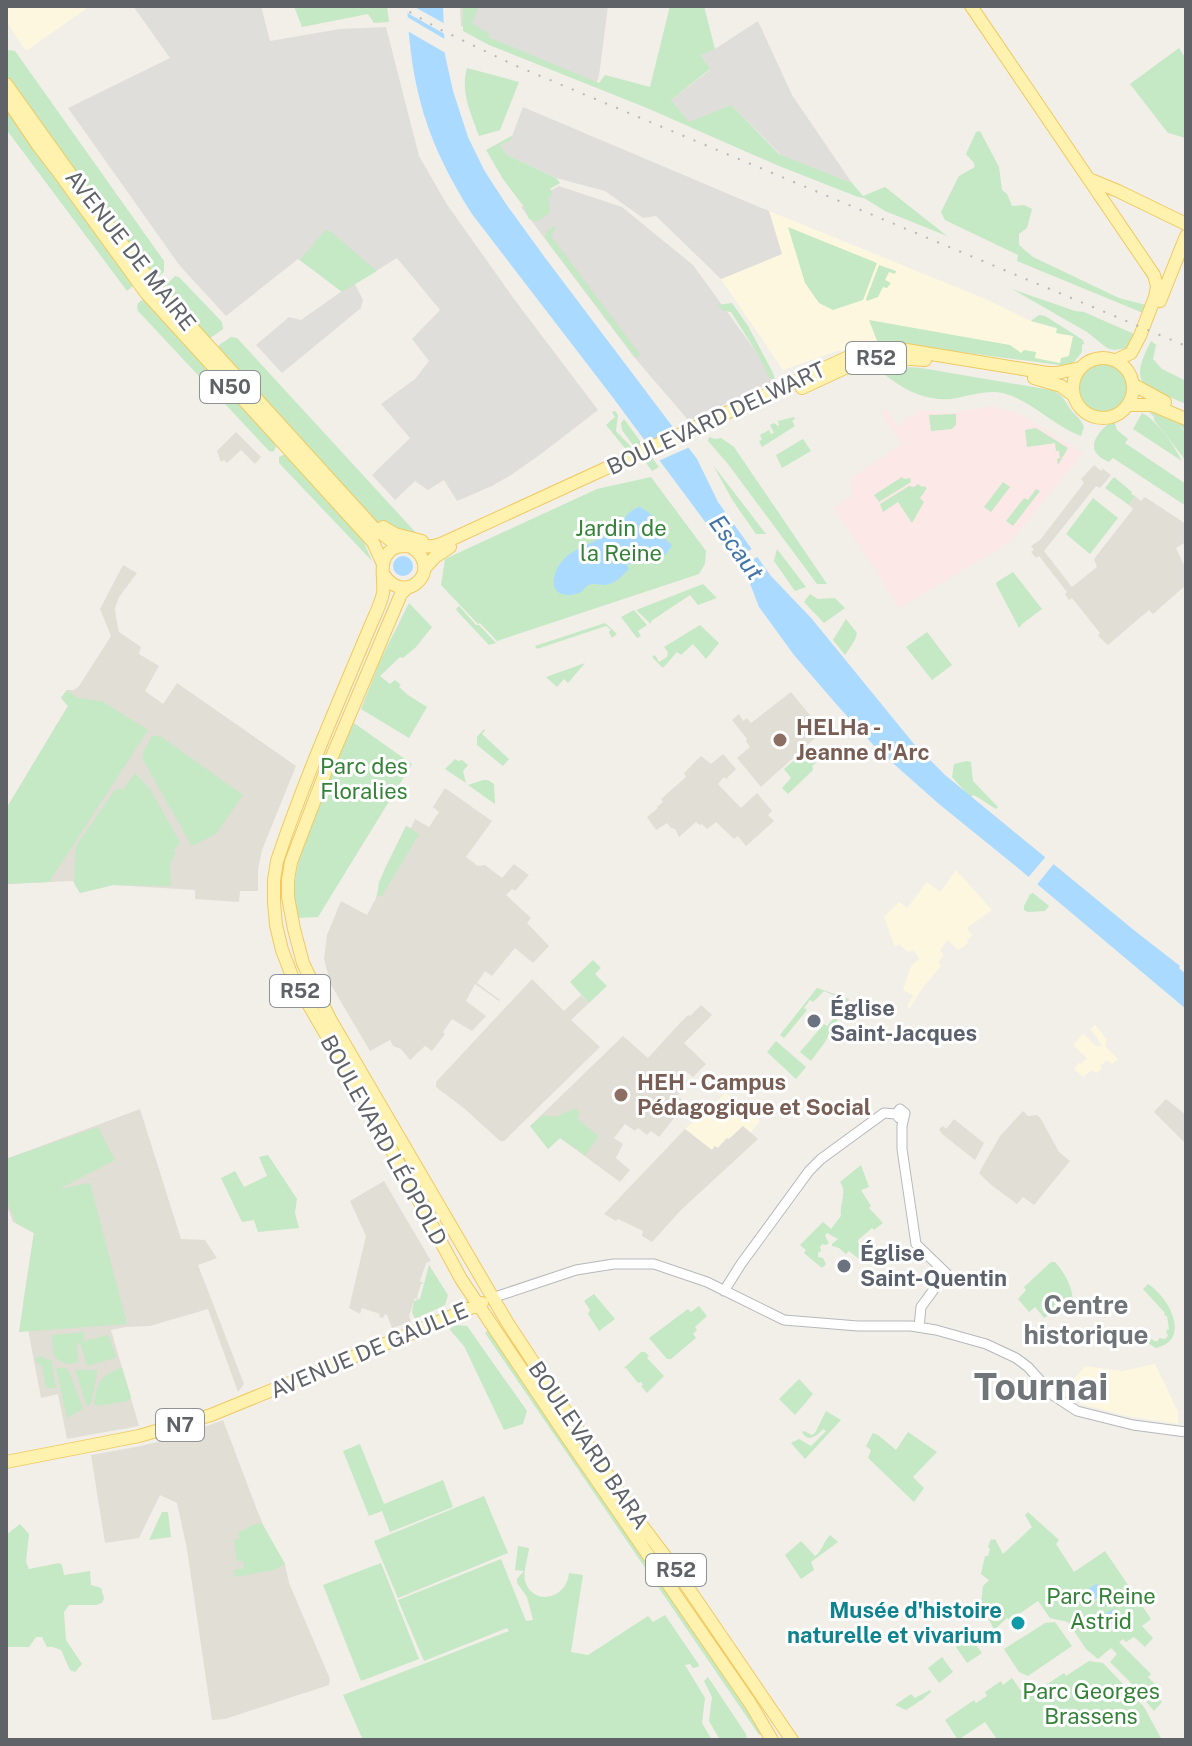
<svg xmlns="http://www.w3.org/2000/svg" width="1192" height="1746" viewBox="0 0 1192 1746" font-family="'Public Sans',sans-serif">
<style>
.commercial{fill:#fef7e0}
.industrial{fill:#e0deda}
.education{fill:#e1ded6}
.medical{fill:#fce8e6}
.green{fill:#c5e8c5}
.water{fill:#aadaff}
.pier{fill:#f1efe8}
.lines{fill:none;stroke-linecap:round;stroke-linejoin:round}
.minor-casing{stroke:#b5b8bc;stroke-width:11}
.major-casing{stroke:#f2c960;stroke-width:14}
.minor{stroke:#fff;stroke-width:9}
.major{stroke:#fff2af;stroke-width:12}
.rail{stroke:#b6b7b8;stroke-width:2;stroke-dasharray:2 10;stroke-linecap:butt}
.education-dot{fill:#8d6e63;stroke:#fff;stroke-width:3}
.worship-dot{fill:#6b7280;stroke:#fff;stroke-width:3}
.culture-dot{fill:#0f9aa8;stroke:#fff;stroke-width:3}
.labels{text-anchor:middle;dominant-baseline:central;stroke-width:6;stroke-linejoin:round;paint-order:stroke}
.shield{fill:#fff;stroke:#8f9295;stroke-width:2}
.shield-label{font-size:20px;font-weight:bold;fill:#5f6368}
.street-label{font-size:22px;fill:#5f6368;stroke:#fff}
.park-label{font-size:22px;fill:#348238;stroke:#fff}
.education-label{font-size:22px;font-weight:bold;fill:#785e54;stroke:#fff;text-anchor:start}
.worship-label{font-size:22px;font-weight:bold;fill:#5b616d;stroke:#fff;text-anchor:start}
.culture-label{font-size:22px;font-weight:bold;fill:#0d838f;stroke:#fff;text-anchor:end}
.water-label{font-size:24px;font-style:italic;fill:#4174aa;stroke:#fff}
.quarter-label{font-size:26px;font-weight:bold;fill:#70757a;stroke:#fff}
.town-label{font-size:38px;font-weight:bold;fill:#70757a;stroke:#fff}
</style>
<rect width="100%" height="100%" fill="#f1efe8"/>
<!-- commercial -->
<path class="commercial" d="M6,6H90L26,51L6,21Z
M769,211L983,298L1031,321L1057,329V333L1073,336L1066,366L900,344L837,351L783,370L721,279L782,254Z
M956,870L992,910L967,928L972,936L967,940L968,943L958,950L948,940L940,950L944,955L938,962L941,966L923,987L910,1008L907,1007L913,995L903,990L911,966L919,959L914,950L908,952L899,944L895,947L884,917L899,902L907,908L927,882L940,892Z
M1095,1025L1107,1040L1105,1046L1118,1059L1112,1064L1107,1060L1100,1066L1102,1068L1097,1073L1092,1070L1083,1077L1074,1069L1079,1063L1081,1064L1087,1058L1073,1045L1083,1034L1096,1046L1102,1047L1097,1037L1090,1029Z
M726,1093L760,1121L750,1133L742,1126L729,1139L727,1138L717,1148L714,1146L712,1150L685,1129Z
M1155,1364L1178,1412V1424L1127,1416L1081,1404L1068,1389L1067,1387L1085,1366L1122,1371Z"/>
<!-- industrial -->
<path class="industrial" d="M133,6H261L270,41L340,29L386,27L419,156L446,203L514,299L598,410L541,454L511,475L492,486L457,501L444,480L428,490L415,481L395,500L372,475L410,438L381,404L415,379L429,361L412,339L440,310L397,258L355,284L363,300L361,308L282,373L256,345L289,317L301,320L342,291L298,259L226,316L180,266L68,108L170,58Z
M460,6H608L599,76L596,84L461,26Z
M758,21L792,95L852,183L781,155L731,105L689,123L671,100L710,70L701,54L715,49Z
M523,107L769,211L782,254L721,279L656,216L643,218L605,191L556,178L507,155L500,145L511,139Z
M559,186L622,207L693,265L757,353L774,381L689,421L634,357L521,207Z"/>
<!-- education -->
<path class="education" d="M236,432L261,457L255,464L241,450L227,463L224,460L221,462L217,451Z
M1094,465L1101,471L1103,469L1111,475L1100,488L1096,486L1044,551L1072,587L1097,567L1094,559L1133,509L1129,505L1135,496L1141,501L1145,497L1186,524V542L1176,548L1186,569V585L1153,614L1149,610L1108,645L1098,636L1100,633L1072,598L1069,600L1065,594L1067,592L1039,556L1036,558L1031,552L1034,550L1031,546L1040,540L1084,483L1081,479Z
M123,565L137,573L119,597L115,608L116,618L119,632L141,647L139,654L159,666L145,691L163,704L177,683L296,766L262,850L258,869V891H240L239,902L195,899V890L113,885L80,893L73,881L6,884V809L68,706L61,698L67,690H74L79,686L111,636L100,609Z
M791,692L823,731L761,787L737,758L750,747L746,741L747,739L732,720L739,714L743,721L747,718L751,723Z
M723,754L736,769L726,779L724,777L718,784L741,808L757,793L772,811L768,815L774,821L746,846L738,836L734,839L716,822L707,829L702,824L700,825L696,822L679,837L675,829L671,828L667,823L656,830L647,817L658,808L657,807L663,802L661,799L686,777L684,773L701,756L711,764Z
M445,788L492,821L466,857L478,866L485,865L502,878L514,864L529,875L515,891L512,889L506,895L531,918L527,923L549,946L533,963L515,948L492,976L485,971L477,983L500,1000L499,1001L475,984L466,1001L486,1016L472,1031L452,1019L443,1032L445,1034L432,1051L425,1046L410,1060L401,1049L393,1046L390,1040L370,1051L331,985L324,959L327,935L341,901L367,915L376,898L384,870L406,826L411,828L415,819L429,827L439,812L433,807Z
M532,979L564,1011L581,995L589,1003L571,1020L600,1047L504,1141H500L465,1109L436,1087V1082Z
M701,1005L712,1015L684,1043L706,1064L693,1077L685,1071L682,1076L688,1081L678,1096L682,1100L680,1102L674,1097L669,1104L672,1107L669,1111L675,1117L659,1137L651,1131L647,1135L638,1128L635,1131L625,1124L614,1138L623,1144L616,1158L630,1170L620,1182L560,1138L548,1149L530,1126L623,1036L648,1058L679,1024L688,1015L690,1016Z
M1166,1099L1186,1115V1144L1154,1112Z
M140,1109L181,1239L205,1240L217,1258L198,1265L244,1384L238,1392L208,1309L150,1326L126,1327L111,1330L139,1426L67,1439L58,1394L41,1398L23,1303L34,1233L13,1222L6,1204V1159Z
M1023,1111L1028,1116L1037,1115L1041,1119L1059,1152L1070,1161L1034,1205L1023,1197L1017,1204L990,1184L979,1173L1000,1136Z
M954,1119L984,1143L975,1160L942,1134L939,1129L943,1126L946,1129Z
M743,1126L758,1139L681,1210L652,1242L642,1236L643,1231L618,1219L616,1221L604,1214L685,1129L712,1150L715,1146L718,1148L727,1138L729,1139Z
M384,1181L431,1261L426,1263L420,1281L424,1284H421L417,1297L418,1300L415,1298L409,1316L411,1322L392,1328L387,1315L385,1314L383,1318L379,1317L380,1314L362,1308L360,1314L349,1308L366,1236L350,1201Z
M223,1420L257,1510L266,1532L285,1564L289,1583L330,1679L329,1685L225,1719L212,1720L187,1549L177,1503L160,1495L139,1538L105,1543L91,1455L136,1447L178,1437Z"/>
<!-- medical -->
<path class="medical" d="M993,406L1024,416L1083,453L1010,542L899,608L873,566L834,509L852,495L851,478L902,444L881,413L886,410L898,427L909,416L917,415L918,410L950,413Z"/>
<!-- green -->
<path class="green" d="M294,6H387L389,22L374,23L368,14L302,27Z
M463,6H479L472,23L489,34L488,37L599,83L605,75L650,87L670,6H704L715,49L701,55L710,69L671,100L689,122L731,105L779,154L852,183L863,196L885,187L947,236L885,211L864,198L858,197L779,166L647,108L489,45L463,31Z
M1179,48L1186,59V138L1168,133L1130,84Z
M9,50L15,51L164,261V272L157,278H151L6,74V52Z
M467,68L519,82L500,130L479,136C471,113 460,92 467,68Z
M6,106L134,285L127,291L6,129Z
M980,131L999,167L1002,190L1007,194L1012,206L1024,205L1032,209L1027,228L1019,234V245L1033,257L1119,298L1150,306L1143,313L1017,261L1018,255L945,220L941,212L959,176L975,167L974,163L966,154L976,132Z
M513,135L511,140L500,145L507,155L556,178L560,183L550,189L553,193L548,198L550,208L549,213L537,222L529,219L524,207L503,179L486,150Z
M554,226L556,227L551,236L641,356L635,357L547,241L545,237L546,232Z
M788,227L877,263L863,300L833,310L819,303L805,283Z
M326,229L331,232L377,271L342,292L300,260Z
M879,265L896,271L895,274L889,272L885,280L891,283L887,288L883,287L878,297L867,301L866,299Z
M175,276L179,277L222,322L223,329L209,339L163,291L164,287Z
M1012,289L1075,311L1084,312L1134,334L1127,348L1114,350L1107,348L1087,332Z
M142,300L147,301L274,439L276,447L273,452L269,451L138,311L137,307L138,303Z
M732,303L748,326L773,373L775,380L769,377L757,353L731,312L724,311L717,305Z
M1039,315L1045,316L1083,340L1084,344L1082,345V352L1073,363L1066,366L900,344L879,346L869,320L1010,345L1021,353L1024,350L1036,352L1035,358L1060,363L1061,358L1069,356L1073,336L1056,333L1057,328L1031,321Z
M231,337L237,338L418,535L392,529L370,518L218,351L219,345Z
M1151,341L1156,345L1153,359L1162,369L1186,381V404C1146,386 1126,389 1151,341Z
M1078 387a25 25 0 1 1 50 0a25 25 0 1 1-50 0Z
M874,365L921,368L1051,390C1063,394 1064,400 1071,410C1076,416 1081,419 1084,427L1081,436C1054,426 1033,402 1006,394C990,389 973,395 957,398C925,404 896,386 874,365Z
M615,411L618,415L616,431L634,450L628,452L606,425L615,417L612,412Z
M1148,411L1186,426V430L1178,427L1186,431V461L1154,420V417Z
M1142,413C1156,419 1175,447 1182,461L1133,429Z
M956,414V425L952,429L931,431L929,415Z
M794,417L795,419L792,421L795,426L762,447L759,441L762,440L760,435L769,430L771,434L774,433L770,425L774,423L778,426L779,425L778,421Z
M624,419L659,467L652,471L622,430L621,423Z
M1114,421L1117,430L1128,439L1125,443L1186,484V506L1113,458L1109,462C1105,460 1100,458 1097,454C1087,443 1104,425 1114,421Z
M1036,428L1068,448L1058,465L1057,459L1060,458L1059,451H1056L1055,443L1027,447L1025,430Z
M709,437L715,439L721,438L734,447L827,584H817L728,464L708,441Z
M803,439L811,451L782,468L776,455Z
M285,454L362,538L372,561L279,463V457Z
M713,465L766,534H756L733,501Z
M651,477L706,551L705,564L699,574L497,641L480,623L478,624L441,585L445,559L597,489Z
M902,477L904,479L910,478L911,482L879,502L874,495Z
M1114,477L1132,492L1131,494L1135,496L1129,505L1105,488Z
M1003,482L1010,487L991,512L984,507Z
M918,484L922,487L924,486L927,488L920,498L924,502L912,523L898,502L883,512L880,504L909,486L914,487Z
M1036,489L1040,491L1013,526L1006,521L1024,498L1028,500Z
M1093,498L1118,518L1090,554L1066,534Z
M777,549L806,587L795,591L774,561Z
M1013,572L1042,609L1022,624L1019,628L996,584L997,582Z
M703,584L717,598L698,605L690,595L651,621V624L636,610Z
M810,594L818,599L835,598L845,608L824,623L804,602Z
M409,603L432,627L416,647L403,658L400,657L380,676L390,684L395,680L401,685L399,687L408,695L427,707L409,738L361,709L380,661Z
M459,606L476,625H479L496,643L489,645L458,612L456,609Z
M634,610L647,625L638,631L641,636L637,638L621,617Z
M846,619L857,633L855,640L845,655L833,640Z
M605,623L617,634L612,638L609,632L611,630L606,626L537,649L535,646Z
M700,625L719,643L706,659L693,644L681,655L677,652L663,668L652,657L655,655L659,662L667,657L668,652L664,647Z
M927,632L952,665L932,680L906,647Z
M585,663L568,683L564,679L557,687L546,677Z
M67,690L78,698L102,701L148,730L49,882L6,884V809L68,706L61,698Z
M354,723L412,764L318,917L296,918L294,887L300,853L328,778Z
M484,729L485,730L482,734L509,759L503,766L477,745V737Z
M152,736H160L243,795L216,834L192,846L143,760V752Z
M805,751L816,763L812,766L813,770L788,794L782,788L791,778L784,769Z
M455,759L458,761L462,760L468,765L463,771L466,783L445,769Z
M967,761L971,762L973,781L998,807L996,809L974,795L970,797L952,777L954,764Z
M135,773L150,789L180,842L174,850L175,855L170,863L171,886L113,885L80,893L74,883L76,846L114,791L118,788L123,790Z
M483,780H488L494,784L495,804L468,785Z
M406,826L419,834L382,896H377L379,882Z
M1033,893L1049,906L1045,911L1028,912L1024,910V906L1030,894Z
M593,960L601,968L595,974L607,986L589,1003L570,982Z
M817,988L849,999L825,1042L811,1061L800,1052L824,1024L827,1026L833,1019L831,1016L840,1004L835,1000V996L824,991L813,1002L810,1000L804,1008L807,1010L784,1038L780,1035Z
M776,1041L806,1067L796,1079L767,1052Z
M576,1108L580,1113L577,1118L598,1136L597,1139L585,1155L560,1138L548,1149L530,1126L543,1115L556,1117Z
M98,1127L115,1160L59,1189L90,1183L127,1324L19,1332L34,1233L16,1223L6,1199V1159Z
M268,1155L297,1199L295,1213L299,1228L258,1232L254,1220L242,1222L221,1178L235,1171L244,1187L267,1176L259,1157Z
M861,1165L869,1187L861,1190L871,1206L869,1208L883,1223L874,1230L872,1228L858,1240V1243L866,1254L860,1260L849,1251L846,1254L839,1248L832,1246V1244L838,1239L827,1233L825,1236L829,1243L826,1245L822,1244L820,1247L821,1251L818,1253V1257L823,1258L826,1264L822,1268L804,1253L806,1250L800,1245L823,1222L831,1229L841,1216C839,1204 848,1193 840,1182Z
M1051,1262H1055C1064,1272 1072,1286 1073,1300L1044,1318L1035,1307L1029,1312L1018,1299L1026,1290L1024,1287Z
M429,1265L448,1295L445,1305L415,1319L412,1312L414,1301L420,1299Z
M1148,1284C1169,1297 1192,1340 1156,1348L1143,1340L1152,1339L1154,1341H1158L1159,1338L1165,1339L1168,1336L1166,1331L1169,1329L1167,1316L1164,1315L1165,1313L1143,1289Z
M594,1294L615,1319L599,1331L588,1314L590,1310L584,1301Z
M699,1306L707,1316L695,1327L697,1330L693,1334L696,1338L671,1359H667L649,1338L688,1309L691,1312Z
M452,1325L467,1326L527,1411L523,1424L504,1430L464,1346L450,1330Z
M488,1330L762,1733L759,1735L485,1333Z
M84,1332V1339L77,1345L78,1362C68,1366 62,1363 54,1356L52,1335Z
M108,1335L116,1355L115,1358L87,1366L80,1342Z
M641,1352H645L649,1356L647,1358L664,1376L647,1393L641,1386L643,1385L641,1382L638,1383L626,1368L623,1369Z
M42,1356L44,1359L51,1360L56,1388H46L42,1366L35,1361V1358Z
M56,1368H65L69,1371L83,1409L67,1418Z
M122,1368L131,1397L128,1401L99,1406L94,1404C97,1382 101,1374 122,1368Z
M75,1370H98L91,1402L89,1406L86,1404Z
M799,1379L813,1394L795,1415L779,1399Z
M826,1411L841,1420L805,1459L791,1443L799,1439L811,1446L826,1431L823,1429C817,1436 808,1443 802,1432L804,1431L812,1435L815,1433Z
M908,1432L937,1452L913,1477L924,1488L914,1502L868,1458L871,1450L866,1446L873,1433L878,1435L896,1450Z
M360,1444L384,1504L443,1480L453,1507L390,1532L382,1511L369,1516L343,1451Z
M484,1496L508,1553L398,1598L374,1541Z
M162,1512H168L171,1537L149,1540Z
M1028,1512L1059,1540L1056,1544L1074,1572L1105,1551L1151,1619L1142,1626L1153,1638L1145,1647L1134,1637L1126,1642L1123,1639L1119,1642L1151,1674L1148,1677L1155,1684L1150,1688L1162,1702L1154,1711L1129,1681L1110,1662L1117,1654L1111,1648L1098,1659L1086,1649L1068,1622L1050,1618L1038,1601L1010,1620L1007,1618L994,1630L988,1617L983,1614L985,1612L981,1604L983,1586L989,1580L981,1574L985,1556H988L990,1549L988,1547L991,1539L993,1540L995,1539L1003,1554L1032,1527L1025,1515Z
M262,1523L285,1564L274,1570L235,1577L234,1570L244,1568L243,1561H237L234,1540L240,1539L238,1533L252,1525Z
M20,1524L29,1534L26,1562L29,1569L59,1563L62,1565L64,1575L90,1571L91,1585L101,1588L104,1598L102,1603L96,1605H69L64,1612L66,1640L82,1664L75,1672L70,1670L61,1650L53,1647H47L42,1637H36L29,1647H6V1535Z
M830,1535L838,1542L811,1562L814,1570L801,1579L785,1555L801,1541L815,1556C823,1550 823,1542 830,1535Z
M518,1546L529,1548C528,1558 523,1571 525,1581C533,1607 567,1599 569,1573L583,1575L571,1652L588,1655L648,1616L653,1622L665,1615L699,1665L698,1667L693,1668L690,1664L685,1665L705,1698L702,1723L712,1740H363L343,1695L509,1631L507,1628L424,1661L398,1600L501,1559L526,1621L533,1620L527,1597L517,1583V1579L524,1571L515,1570Z
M381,1563L419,1659L361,1681L323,1585Z
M1055,1622L1072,1646L1028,1676L1019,1672L1004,1649L1045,1623Z
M970,1637L982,1653L967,1663L956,1647Z
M942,1657L953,1672L939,1683L928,1668Z
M1089,1661L1103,1663L1124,1685L1144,1707L1162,1740H994L996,1738L985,1722L958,1740L945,1720L974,1700L976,1703L987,1696L985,1692L1001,1681L1003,1685L1012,1678L1026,1698L1064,1673L1066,1676Z
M708,1677L746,1734L747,1740H720L709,1721L712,1697L704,1681Z
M930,1690L931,1692L923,1699L906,1710L895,1705L911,1694L915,1698Z"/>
<!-- water -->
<path class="water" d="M407,6H443L445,55L453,91L468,137L484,170L506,204L546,259L697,459L718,502L771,576L812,619L914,744L945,775L1135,931L1180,966L1179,968L1186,974V1009L1018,868L939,804L877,749L837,705L794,655L759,607L749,581L611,395L472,214C427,143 411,90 407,6Z
M639,507C651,511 658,521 659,534L672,545C661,563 655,563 637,560L627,565L629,569C622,576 614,585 604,585C599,585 595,583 591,584C584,586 583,593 576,594C548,600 549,575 564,559C577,546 597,542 613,532C625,524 622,514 639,507Z
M393 566a10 10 0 1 1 20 0a10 10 0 1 1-20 0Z
M1096,1584L1099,1585L1103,1590L1102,1594L1087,1604C1083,1603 1080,1599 1081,1594Z
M1113,1609L1119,1615V1618L1104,1629L1101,1628L1097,1619Z"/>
<!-- pier -->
<path class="pier" d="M403,6H413L447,25L448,36L404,11Z
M404,15L448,41L449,55L404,29Z
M679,429L692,446L656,462L644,445Z
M755,547L761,555L735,569L730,562Z
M1048,854L1056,861L1035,887L1026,880Z"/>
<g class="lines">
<!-- minor casing -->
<g class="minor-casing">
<path id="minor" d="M896,1114L900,1109L905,1113L902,1126V1149L916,1244L946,1273L921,1307L919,1327
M724,1291L741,1264L809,1171L821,1159L884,1113L896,1114L899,1118L903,1117
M492,1298L576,1270L614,1264H654L707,1282L784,1320L858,1326H911L936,1330L986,1344L1016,1358L1028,1367L1054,1396L1077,1411L1133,1425L1186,1432"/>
</g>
<!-- major casing -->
<g class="major-casing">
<path id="major" d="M971,6L1154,275L1157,286L1155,297L1140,336L1131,353L1116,360
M6,84L94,207L156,288L373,527L398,546
M6,98L37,144L57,170L146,293L373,542L383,564
M1089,179L1118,191L1186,224
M1160,301L1186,236
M1073 388a30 30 0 1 1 60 0a30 30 0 1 1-60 0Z
M1034,378L1061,386L1073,395
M1134,385L1165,402
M802,388L845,368L879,357L925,360
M1128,405H1152L1186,419
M383,527L395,534L422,541
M425,568L435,557L450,547
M384,575C406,608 445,568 411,547
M407,588L401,594L325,773L291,862L288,880V897L294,929L303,963L330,1019L507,1322L634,1515L680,1576L792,1740
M6,1462L139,1436L211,1415L429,1326L482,1303
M772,1740L750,1703L567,1437L461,1279L372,1114L292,976L282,950L276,925L274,902V880L277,861C304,780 339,701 372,622C376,613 381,603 383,593C385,580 378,563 389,552C400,540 425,551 441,544L855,354L881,348H894L1047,373H1057L1080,368"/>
</g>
<!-- minor -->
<use href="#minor" class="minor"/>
<!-- major -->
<use href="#major" class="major"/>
<!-- rail -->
<path class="rail" d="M399,6L441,30L514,65L1186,346"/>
</g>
<!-- markers -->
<g class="education-dot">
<circle cx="780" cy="740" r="8"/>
<circle cx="621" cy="1095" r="8"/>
</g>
<g class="worship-dot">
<circle cx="814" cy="1021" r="8"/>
<circle cx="844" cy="1266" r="8"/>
</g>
<circle class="culture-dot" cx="1018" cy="1623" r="8"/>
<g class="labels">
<!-- shield labels -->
<g class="shield">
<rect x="846" y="342" width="60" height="32" rx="6"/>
<rect x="200" y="371" width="60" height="32" rx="6"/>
<rect x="270" y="975" width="60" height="32" rx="6"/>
<rect x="156" y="1409" width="48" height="32" rx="6"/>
<rect x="646" y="1554" width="60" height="32" rx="6"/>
</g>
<g class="shield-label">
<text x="876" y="358">R52</text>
<text x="230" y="387">N50</text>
<text x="300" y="991">R52</text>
<text x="180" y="1425">N7</text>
<text x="676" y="1570">R52</text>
</g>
<!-- street labels -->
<g class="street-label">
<text transform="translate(131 250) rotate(52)">AVENUE DE MAIRE</text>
<text transform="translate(716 418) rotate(-25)">BOULEVARD DELWART</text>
<text transform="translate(384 1140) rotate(61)">BOULEVARD LÉOPOLD</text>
<text transform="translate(369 1350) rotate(-23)">AVENUE DE GAULLE</text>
<text transform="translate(589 1445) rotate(56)">BOULEVARD BARA</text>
</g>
<!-- park labels -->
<g class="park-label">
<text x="621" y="528">Jardin de<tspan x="621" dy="25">la Reine</tspan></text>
<text x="364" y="766">Parc des<tspan x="364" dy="25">Floralies</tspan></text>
<text x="1101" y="1596">Parc Reine<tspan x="1101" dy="25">Astrid</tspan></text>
<text x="1091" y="1691">Parc Georges<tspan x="1091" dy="25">Brassens</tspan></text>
</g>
<!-- education labels -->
<g class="education-label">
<text x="796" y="727">HELHa -<tspan x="796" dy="25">Jeanne d'Arc</tspan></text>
<text x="637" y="1082">HEH - Campus<tspan x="637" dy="25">Pédagogique et Social</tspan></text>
</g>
<!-- worship labels -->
<g class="worship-label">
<text x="830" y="1008">Église<tspan x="830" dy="25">Saint-Jacques</tspan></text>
<text x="860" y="1253">Église<tspan x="860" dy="25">Saint-Quentin</tspan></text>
</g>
<!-- culture labels -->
<g class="culture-label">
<text x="1002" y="1610">Musée d'histoire<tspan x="1002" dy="25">naturelle et vivarium</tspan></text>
</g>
<!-- water labels -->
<g class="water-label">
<text transform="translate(737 547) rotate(54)">Escaut</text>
</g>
<!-- quarter labels -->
<g class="quarter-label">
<text x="1086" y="1304">Centre<tspan x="1086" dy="30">historique</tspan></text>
</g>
<!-- town labels -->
<g class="town-label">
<text x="1041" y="1386">Tournai</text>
</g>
</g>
<!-- border -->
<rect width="1192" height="1746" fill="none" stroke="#5f6368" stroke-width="16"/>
</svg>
